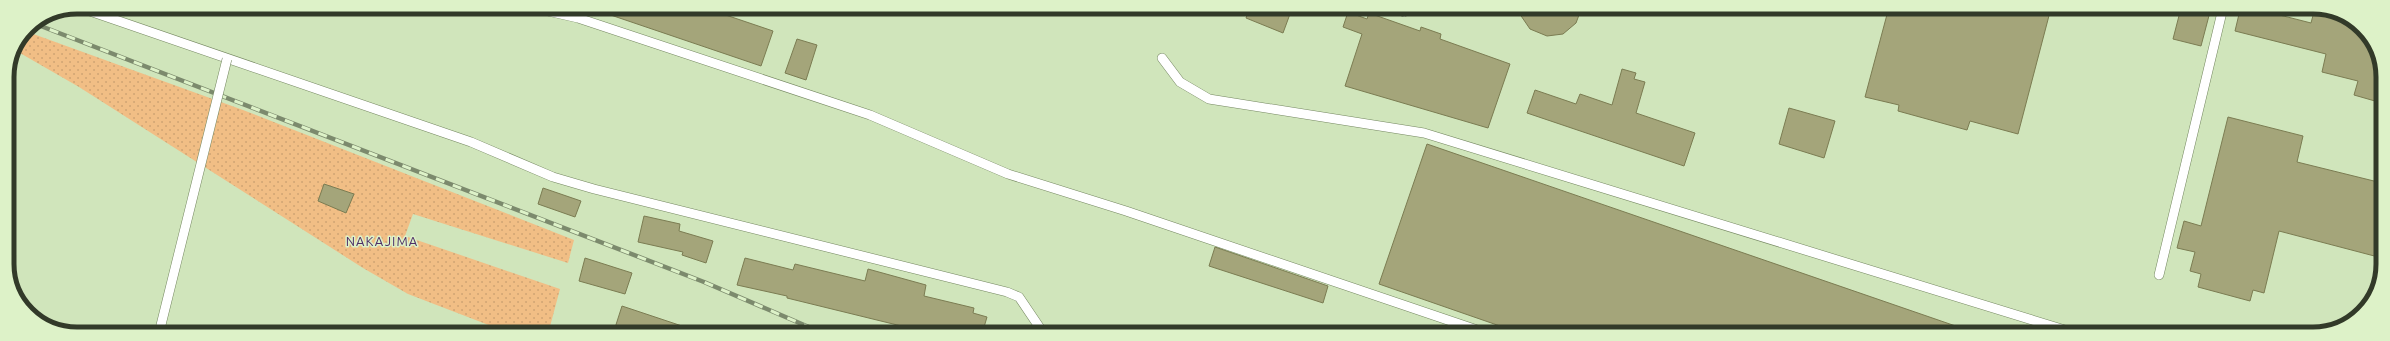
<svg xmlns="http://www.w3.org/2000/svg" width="2390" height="341" viewBox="0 0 2390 341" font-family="Ubuntu,sans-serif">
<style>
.green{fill:url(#green-dots)}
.building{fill:#a4a57a;stroke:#7b7c52}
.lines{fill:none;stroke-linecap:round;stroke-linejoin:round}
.lane-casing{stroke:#748760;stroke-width:10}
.lane{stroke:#fff;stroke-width:9}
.rail-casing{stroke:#7c8a6d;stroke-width:4.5}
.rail{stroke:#ddf2c8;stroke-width:3;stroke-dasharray:9;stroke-linecap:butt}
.lane-bridge-casing{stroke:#748760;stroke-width:10;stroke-linecap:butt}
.lane-bridge{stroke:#fff;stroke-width:9}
.labels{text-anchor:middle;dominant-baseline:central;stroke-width:3;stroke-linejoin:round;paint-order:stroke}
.neighbourhood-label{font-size:13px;letter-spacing:1px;fill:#4f2e67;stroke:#ddf2c8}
.rim{fill:none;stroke:#323a29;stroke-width:5}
</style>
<defs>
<pattern id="green-dots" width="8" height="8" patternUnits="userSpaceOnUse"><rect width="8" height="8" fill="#f1be85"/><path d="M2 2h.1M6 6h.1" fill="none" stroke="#cfa473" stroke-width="1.8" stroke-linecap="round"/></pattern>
</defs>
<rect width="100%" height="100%" fill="#d0e5bb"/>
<!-- green -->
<path class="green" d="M25,31L243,110L574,240L568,263L413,214L405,236L560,289L548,334H512L408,294L363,268L79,87L13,49Z"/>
<!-- building -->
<path class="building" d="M593,7H702L773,31L761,66L593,9Z
M1250,7H1271L1290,14L1283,33L1246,18Z
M1515,7H1582L1576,23L1563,34L1547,36L1530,29Z
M1889,7L2051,8L2018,134L1970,121L1967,130L1898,111L1899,105L1865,97Z
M2181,8H2211L2201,46L2173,39Z
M2315,8H2322L2359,24L2382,63V103L2354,95L2358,81L2322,72L2326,54L2235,31L2240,10L2259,15L2260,10L2311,23Z
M1348,12L1367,19L1369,13L1420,31L1421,27L1441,34L1440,39L1510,64L1488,128L1345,86L1362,34L1343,27Z
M797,39L817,45L806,80L785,73Z
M1622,69L1636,73L1634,79L1645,82L1636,113L1695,133L1684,166L1527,113L1535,90L1576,104L1580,94L1612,105Z
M1789,108L1835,121L1824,158L1779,144Z
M2228,117L2303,136L2297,162L2382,183V258L2279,231L2264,293L2253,290L2250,301L2198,287L2201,274L2190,271L2195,252L2177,248L2184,221L2201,226Z
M1427,144L1973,332V334H1523L1379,284Z
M324,184L354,194L346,213L318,201Z
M543,188L581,201L575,217L538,204Z
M644,216L680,224L679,231L713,241L706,263L682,255L683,252L638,242Z
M1215,247L1328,286L1323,303L1209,266Z
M585,258L632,273L625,294L579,281Z
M745,258L793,270L795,264L865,281L868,269L926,285L924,296L974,308L973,313L987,317L982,334H934L787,298V296L737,285Z
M622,306L697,331L696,334H613Z"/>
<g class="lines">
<!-- lane casing -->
<g class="lane-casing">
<path id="lane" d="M78,7L471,142L553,177L594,189L1007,292L1019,297L1044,334
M530,7L578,18L870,115L1008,174L1126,211L1489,334
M1394,7L1404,12
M1162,58L1180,82L1209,99L1424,133L2078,334
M2159,275L2223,8"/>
</g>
<!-- lane -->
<use href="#lane" class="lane"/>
<!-- rail casing -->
<g class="rail-casing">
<path id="rail" d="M33,23L704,282L825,334"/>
</g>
<!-- rail -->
<use href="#rail" class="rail"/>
<!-- lane-bridge casing -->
<g class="lane-bridge-casing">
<path id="lane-bridge" d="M159,333L227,59"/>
</g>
<!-- lane-bridge -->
<use href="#lane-bridge" class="lane-bridge"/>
</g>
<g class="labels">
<!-- neighbourhood labels -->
<g class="neighbourhood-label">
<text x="382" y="241">NAKAJIMA</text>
</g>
</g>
<!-- crop -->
<path d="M0 0H2390V341H0ZM77 14H2313A63 63 0 0 1 2376 77V264A63 63 0 0 1 2313 327H77A63 63 0 0 1 14 264V77A63 63 0 0 1 77 14Z" fill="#ddf2c8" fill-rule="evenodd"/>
<path class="rim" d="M77 14H2313A63 63 0 0 1 2376 77V264A63 63 0 0 1 2313 327H77A63 63 0 0 1 14 264V77A63 63 0 0 1 77 14Z"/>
</svg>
